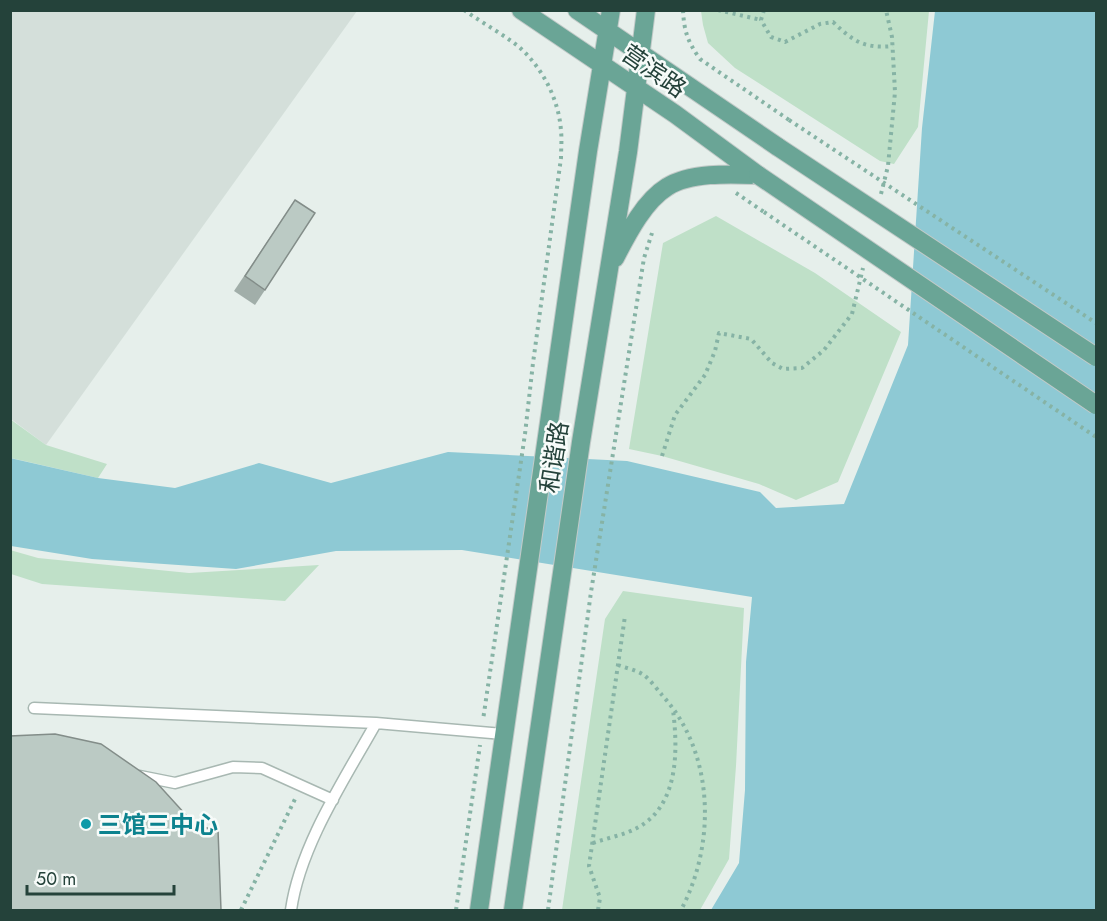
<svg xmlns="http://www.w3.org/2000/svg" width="1107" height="921" viewBox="0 0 1107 921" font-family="Jost,'Noto Sans SC',sans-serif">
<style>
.built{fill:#d4dfda}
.green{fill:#bfe0c8}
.water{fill:#8ec9d4}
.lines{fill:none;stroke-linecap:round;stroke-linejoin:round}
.lane-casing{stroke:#a8b8b2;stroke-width:13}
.primary-casing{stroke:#c2cac8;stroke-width:20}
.path{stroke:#86b3a5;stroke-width:4;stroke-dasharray:3 4.5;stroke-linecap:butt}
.lane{stroke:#fff;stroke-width:10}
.primary{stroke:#6aa596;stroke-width:18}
.primary-bridge-casing{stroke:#c2cac8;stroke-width:20;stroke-linecap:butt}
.path-bridge{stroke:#86b3a5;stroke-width:4;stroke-dasharray:3 4.5;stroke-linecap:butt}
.primary-bridge{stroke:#6aa596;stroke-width:18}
.wall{fill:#a1aea9}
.building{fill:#bbcac4;stroke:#838d89;stroke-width:1.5}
.culture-dot{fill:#0f9aa8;stroke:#f7fbf9;stroke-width:2}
.labels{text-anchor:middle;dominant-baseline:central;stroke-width:5;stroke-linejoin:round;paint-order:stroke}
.street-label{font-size:24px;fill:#24423a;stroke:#f7fbf9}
.culture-label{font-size:24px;font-weight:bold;fill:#0d838f;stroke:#f7fbf9;text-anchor:start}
</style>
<rect width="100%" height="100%" fill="#e6efeb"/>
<!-- built -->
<path class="built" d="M10,11H357L46,445L11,419Z"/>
<!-- green -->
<path class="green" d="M701,11H929L918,127L894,164L880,161L735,68L708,43L703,25Z
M716,216L815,273L901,332L838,482L796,500L759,484L662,456L629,449L663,243Z
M10,419L46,445L107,464L98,478L11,458Z
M10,550L38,558L189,573L319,565L285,601L42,584L11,574Z
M623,591L744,608L736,766L729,859L700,910H562L605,619Z"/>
<!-- water -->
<path class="water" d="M935,11H1096V910H711L739,863L745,790L746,662L752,597L462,550L336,551L236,569L92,559L11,546L10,458L98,478L175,488L259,463L331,483L448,452L627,461L760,492L776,508L844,504L908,345L922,128Z"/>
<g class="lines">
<!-- lane casing -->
<g class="lane-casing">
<path id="lane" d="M34,708L376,723L503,734
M140,776L175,783L233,767L262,768L333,800
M291,910C300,846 344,780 376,723"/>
</g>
<!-- primary casing -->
<g class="primary-casing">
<path id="primary" d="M521,10L675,114L758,175
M577,10L778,147
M615,258C627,235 644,201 667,187C690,172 731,174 758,175
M479,910L588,151L611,10
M513,910L581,442L628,152L646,10"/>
</g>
<!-- path -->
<path class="path" d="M464,10C481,22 501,33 518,46C542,67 559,99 561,131C562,140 561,149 561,158L533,363L525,434L483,720
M683,10C684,32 688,42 700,59L789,120
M718,10L761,20
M764,10L761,20L771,37L785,42L820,24L833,22C853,41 864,49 893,46
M736,193L764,212
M881,194L888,166L895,92L892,37L886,10
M662,456L675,415L705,375L715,351L719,333L751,339L772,363L783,369L802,368L824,350L852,314L863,268
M618,665C626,668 636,670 644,675C650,680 657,689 662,695C715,753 716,844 681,910
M593,843C607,838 624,835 637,828C679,806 678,750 673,710
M241,910L296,797
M456,910L480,745
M548,910L591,592L644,258L652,233
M598,910L600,898L589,866L625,616"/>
<!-- lane -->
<use href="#lane" class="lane"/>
<!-- primary -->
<use href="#primary" class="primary"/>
<!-- primary-bridge casing -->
<g class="primary-bridge-casing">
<path id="primary-bridge" d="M778,147L1096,357
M758,175L1096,405"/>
</g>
<!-- path-bridge -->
<path class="path-bridge" d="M789,120L1096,323
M764,212L1096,437"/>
<!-- primary-bridge -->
<use href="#primary-bridge" class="primary-bridge"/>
</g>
<!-- wall -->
<path class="wall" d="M295,200L265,290L255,305L234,291Z"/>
<!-- building -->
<path class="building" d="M295,200L315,213L265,290L245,276Z
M55,734L101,744L156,782L196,826L218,830L221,910H10V736Z"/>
<!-- markers -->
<circle class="culture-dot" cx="86" cy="824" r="6"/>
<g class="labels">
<!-- street labels -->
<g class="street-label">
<text transform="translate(654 71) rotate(35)">营滨路</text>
<text transform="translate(554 457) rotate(-81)">和谐路</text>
</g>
<!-- culture labels -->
<g class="culture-label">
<text x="98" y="824">三馆三中心</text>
</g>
</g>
<!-- border -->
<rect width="1107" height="921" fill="none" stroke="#24423a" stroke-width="24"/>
<!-- scale -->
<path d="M27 885v9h147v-9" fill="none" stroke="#24423a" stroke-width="3"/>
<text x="36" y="885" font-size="18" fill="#24423a" stroke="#f7fbf9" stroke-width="4.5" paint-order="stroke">50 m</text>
</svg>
